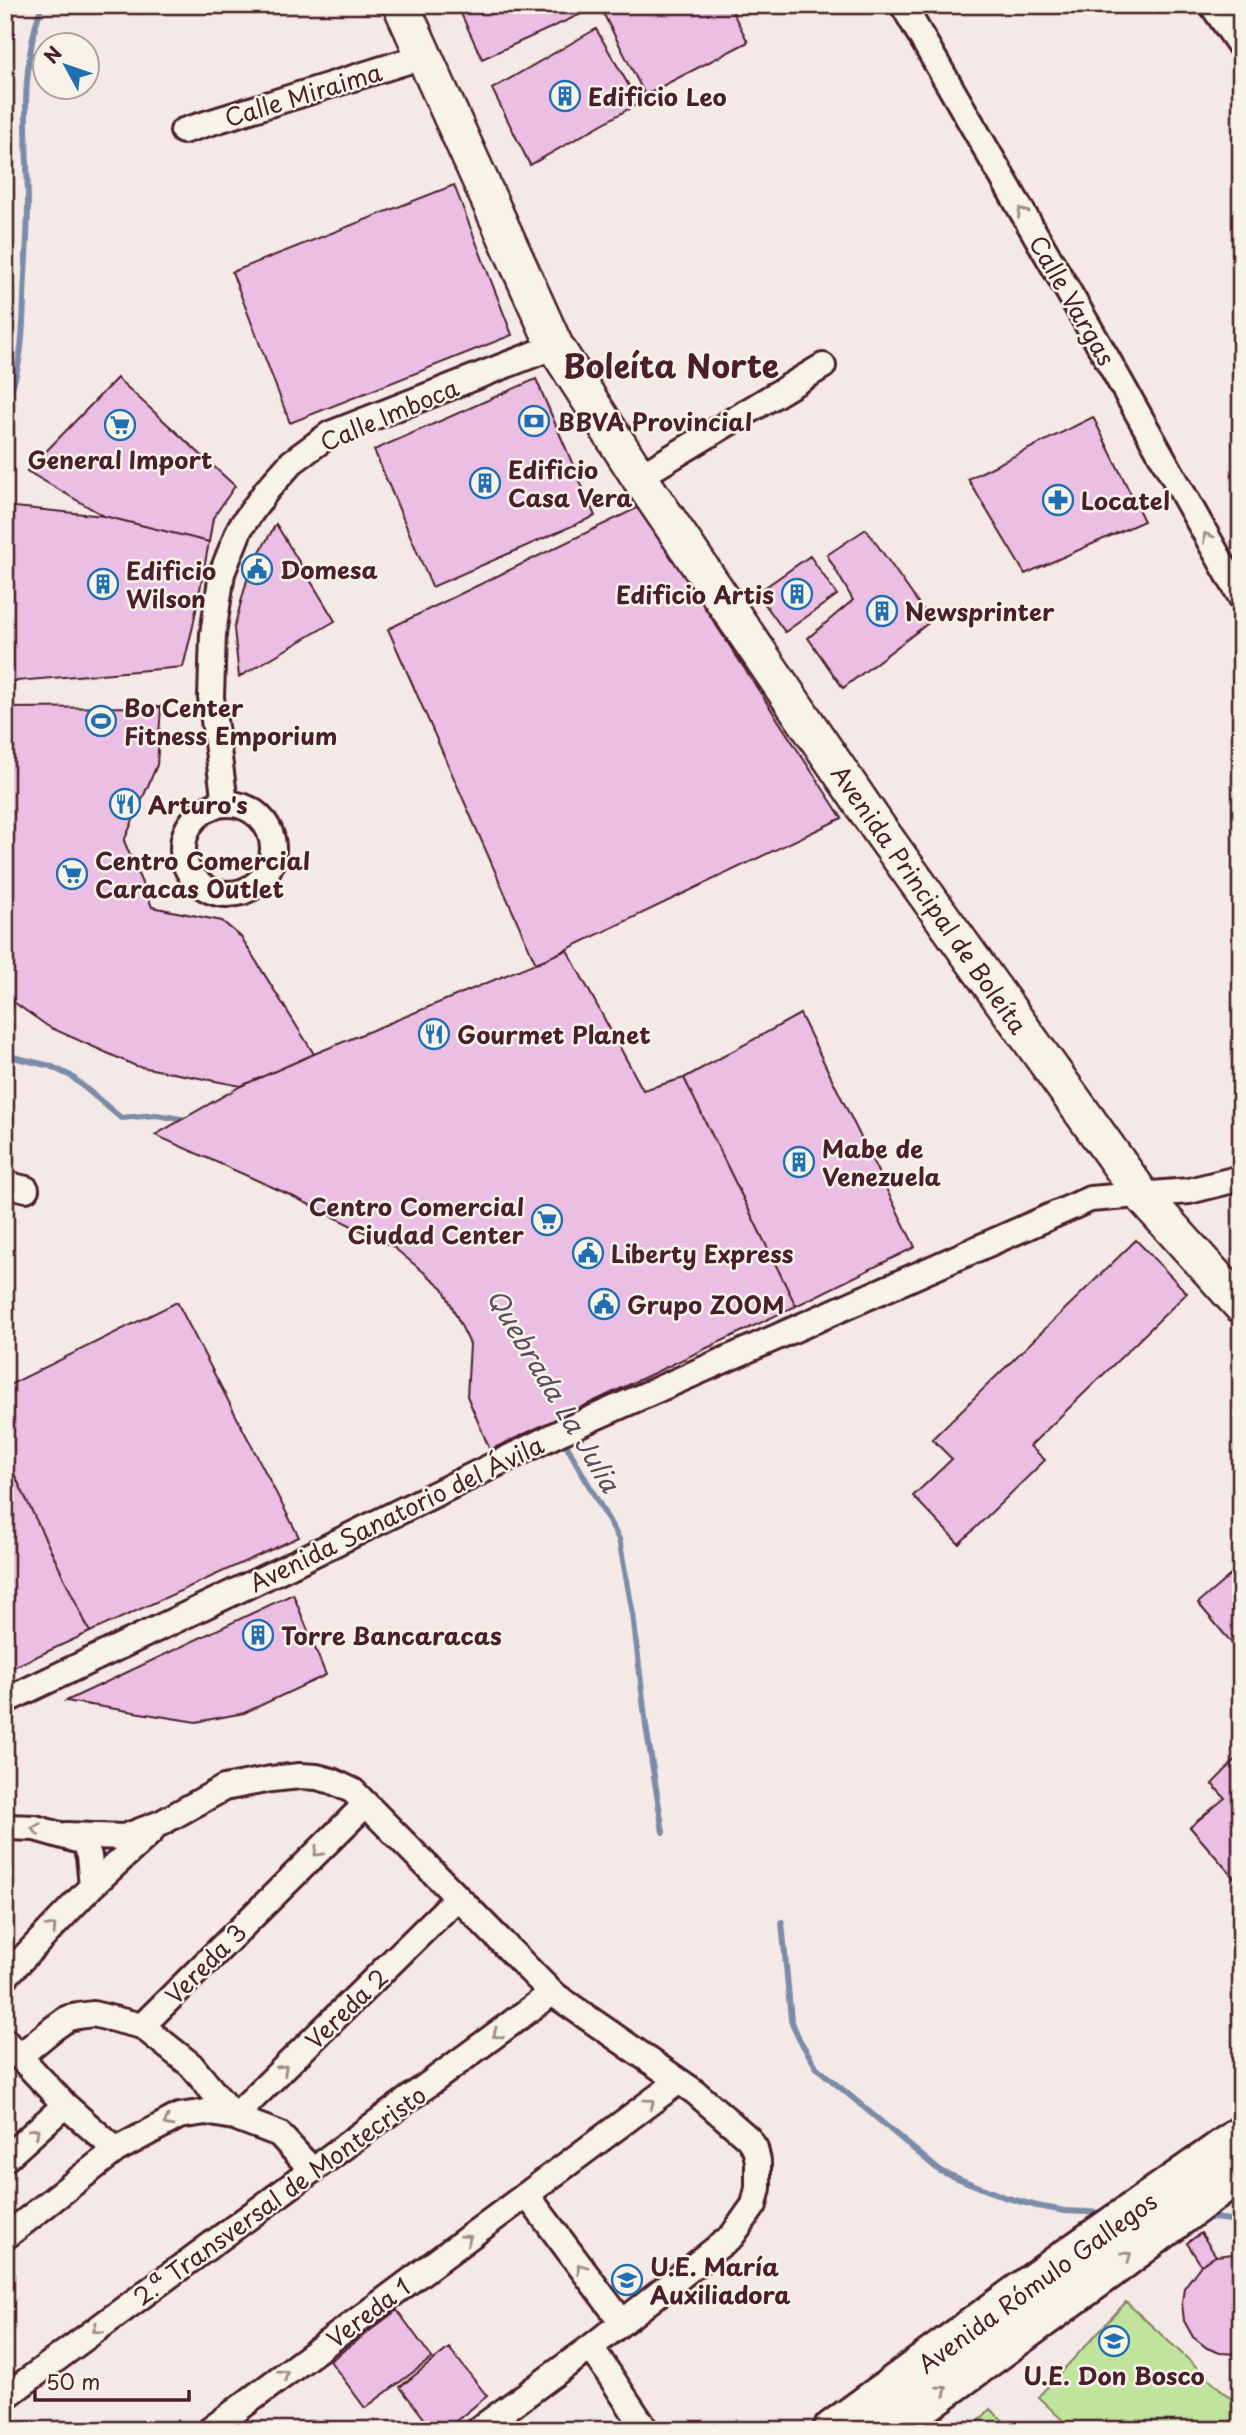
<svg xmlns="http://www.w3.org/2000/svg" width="1246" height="2435" viewBox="0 0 1246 2435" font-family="'Playpen Sans',sans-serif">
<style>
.green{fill:#c0e49e;stroke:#858264;stroke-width:2}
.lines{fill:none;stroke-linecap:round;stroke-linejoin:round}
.stream{stroke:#7b8ca8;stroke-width:6}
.building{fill:#ebbfe4;stroke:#4a1f2b;stroke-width:2}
.street-casing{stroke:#4a1f2b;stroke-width:30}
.secondary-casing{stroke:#4a1f2b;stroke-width:40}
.primary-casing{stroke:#4a1f2b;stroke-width:44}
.street{stroke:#f7f3e8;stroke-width:24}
.secondary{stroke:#f7f3e8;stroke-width:35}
.primary{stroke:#f7f3e8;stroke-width:38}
.oneway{stroke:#a0898a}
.labels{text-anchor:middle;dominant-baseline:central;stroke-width:5;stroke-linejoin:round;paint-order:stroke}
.street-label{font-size:24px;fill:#4a1f2b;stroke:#f7f3e8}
.poi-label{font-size:24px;font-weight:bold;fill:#4a1f2b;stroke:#f7f3e8;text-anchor:start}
.water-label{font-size:26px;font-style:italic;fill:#5e4c5f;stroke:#f7f3e8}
.district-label{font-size:32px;font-weight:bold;fill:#4a1f2b;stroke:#f7f3e8}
</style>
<rect width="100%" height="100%" fill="#f5e9e7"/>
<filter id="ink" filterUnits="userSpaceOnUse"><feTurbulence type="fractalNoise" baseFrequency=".0143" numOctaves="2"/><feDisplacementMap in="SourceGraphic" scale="14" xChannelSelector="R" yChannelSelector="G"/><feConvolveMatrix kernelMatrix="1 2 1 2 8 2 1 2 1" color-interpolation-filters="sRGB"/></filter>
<g filter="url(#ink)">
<!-- green -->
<path class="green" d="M1126,2302L1241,2408V2430H1073L1038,2397Z
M990,2409L1014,2430H971Z"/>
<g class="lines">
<!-- stream -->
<path class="stream" d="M5,403C22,373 23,331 24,298C25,266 28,234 28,201C27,136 19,68 42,5
M5,1055L50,1066L71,1076L121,1118L156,1115L188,1120
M563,1439L619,1539L633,1614L646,1726L663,1832
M782,1922L791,2020L799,2039L817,2068L940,2171L1004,2197L1037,2206L1065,2211L1107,2213
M1202,2217L1241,2221"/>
</g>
<!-- building -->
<path class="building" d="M457,5H588L590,10L482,59Z
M599,5H729L748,42L645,95Z
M596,29L639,103L530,165L492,89Z
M454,185L512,335L290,423L232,272Z
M117,378L235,486L213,518L209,542L104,516L27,471Z
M536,379L595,516L432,587L374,450Z
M1093,417L1144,521L1025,574L968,479Z
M5,506L104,516L209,542L193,626L183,667L5,682Z
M639,507L842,818L536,964L388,629Z
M276,524L335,621L239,677L234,628L250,569Z
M866,529L931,621L843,688L808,638L853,600L827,555Z
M810,556L837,595L785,632L757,593Z
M161,707L157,765L124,841L152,907L222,921L241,937L314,1054L241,1086L136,1066L49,1027L5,996V708Z
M567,950L643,1090L684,1078L796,1306L490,1450L467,1396L470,1344L443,1288L392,1246L288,1194L155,1135L241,1086L314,1054Z
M800,1014L915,1247L796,1306L684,1078Z
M1136,1240L1187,1293L1030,1446L1045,1460L959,1544L913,1496L952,1459L932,1439Z
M177,1302L299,1537L90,1632L5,1455V1387Z
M5,1455L90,1632L5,1671Z
M1241,1566V1654L1198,1603Z
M293,1594L326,1675L244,1713L196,1722L66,1701Z
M1241,1754V1886L1190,1827L1225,1798L1212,1784Z
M1201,2233L1216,2256L1201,2265L1187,2243Z
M1233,2254L1241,2256V2353L1238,2354L1220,2353L1207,2348L1193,2337L1184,2321L1182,2302L1184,2288L1201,2265L1216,2256Z
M397,2310L432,2358L365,2408L330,2361Z
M449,2348L487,2396L445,2430H433L400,2387Z"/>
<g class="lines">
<!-- street casing -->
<g class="street-casing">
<path id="street" d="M903,5L1105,355L1241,597
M1212,5L1241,47
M183,131L424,56
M639,477L823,366
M225,803L211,697L213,634L222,573L240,528L267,490L292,462L330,434L555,346
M183 849a45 45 0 1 1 90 0a45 45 0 1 1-90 0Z
M5,1184L26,1189
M5,1701L289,1566L559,1433L1090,1199L1189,1191L1241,1178
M5,1827L35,1828L84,1842L89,1856L92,1886
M66,1835L124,1837L161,1823L224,1788L271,1779L300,1776L317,1777L332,1781L353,1791L552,1993L695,2092L748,2138L755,2148L758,2161V2188L754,2205L732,2236L591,2347L478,2430
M5,1977L92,1886L151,1832
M142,2026L366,1804
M5,2041L65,2105L116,2150
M20,2056L54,2028L68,2018L78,2016L93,2014L142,2026L191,2065L234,2117L279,2134L312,2170
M5,2159L65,2105
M527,2195L622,2322
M5,2237L116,2150L179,2116L206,2112L234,2117L457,1898
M591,2347L646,2430
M5,2397L552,1993
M210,2430L679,2081"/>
</g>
<!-- secondary casing -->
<g class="secondary-casing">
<path id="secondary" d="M401,5L555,346L639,477L879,829L1140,1193L1241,1305"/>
</g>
<!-- primary casing -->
<g class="primary-casing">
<path id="primary" d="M833,2430L1062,2262L1241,2136
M888,2430L1111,2268L1241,2170"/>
</g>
<!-- street -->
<use href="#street" class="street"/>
<!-- secondary -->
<use href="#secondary" class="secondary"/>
<!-- primary -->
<use href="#primary" class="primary"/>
</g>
<!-- one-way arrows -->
<defs><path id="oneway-chevron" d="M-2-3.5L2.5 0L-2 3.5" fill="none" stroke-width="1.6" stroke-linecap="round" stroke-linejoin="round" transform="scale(1.75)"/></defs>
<g class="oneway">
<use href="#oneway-chevron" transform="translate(1022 212) rotate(-120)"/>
<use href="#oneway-chevron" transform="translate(1207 537) rotate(-120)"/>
<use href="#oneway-chevron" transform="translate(36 1829) rotate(-172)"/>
<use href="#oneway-chevron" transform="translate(318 1852) rotate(135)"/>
<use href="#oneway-chevron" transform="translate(52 1928) rotate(-47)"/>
<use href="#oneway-chevron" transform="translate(497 2034) rotate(144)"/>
<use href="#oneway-chevron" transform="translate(283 2069) rotate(-44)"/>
<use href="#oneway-chevron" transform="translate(650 2103) rotate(-37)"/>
<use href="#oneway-chevron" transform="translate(168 2122) rotate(152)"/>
<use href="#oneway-chevron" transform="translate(35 2132) rotate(-42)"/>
<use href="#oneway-chevron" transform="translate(467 2239) rotate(-37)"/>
<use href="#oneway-chevron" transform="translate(1127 2256) rotate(-37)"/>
<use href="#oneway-chevron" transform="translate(581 2268) rotate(-127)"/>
<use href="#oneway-chevron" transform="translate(97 2329) rotate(144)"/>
<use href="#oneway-chevron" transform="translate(284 2374) rotate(-37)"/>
<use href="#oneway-chevron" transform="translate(943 2390) rotate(-36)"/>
</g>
</g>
<!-- icons -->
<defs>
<g id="building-ring" transform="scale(1.575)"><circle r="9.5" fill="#f7f3e8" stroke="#1f6fb2" stroke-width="1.5"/><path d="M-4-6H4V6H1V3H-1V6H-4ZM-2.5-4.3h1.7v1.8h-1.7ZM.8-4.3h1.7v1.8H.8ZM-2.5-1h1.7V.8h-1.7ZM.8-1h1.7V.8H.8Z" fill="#1f6fb2"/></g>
<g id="bank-ring" transform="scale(1.575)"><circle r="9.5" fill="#f7f3e8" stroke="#1f6fb2" stroke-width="1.5"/><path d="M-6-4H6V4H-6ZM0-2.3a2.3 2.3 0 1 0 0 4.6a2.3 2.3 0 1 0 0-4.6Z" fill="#1f6fb2"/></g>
<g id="supermarket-ring" transform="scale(1.575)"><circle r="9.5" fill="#f7f3e8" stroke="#1f6fb2" stroke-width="1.5"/><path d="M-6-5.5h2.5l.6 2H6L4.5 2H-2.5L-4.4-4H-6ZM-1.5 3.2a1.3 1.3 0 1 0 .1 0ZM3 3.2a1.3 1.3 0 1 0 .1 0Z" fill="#1f6fb2"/></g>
<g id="pharmacy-ring" transform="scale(1.575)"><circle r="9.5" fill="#f7f3e8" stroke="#1f6fb2" stroke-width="1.5"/><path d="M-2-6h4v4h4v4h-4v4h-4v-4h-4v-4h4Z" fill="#1f6fb2"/></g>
<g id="civic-ring" transform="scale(1.575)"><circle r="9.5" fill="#f7f3e8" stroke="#1f6fb2" stroke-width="1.5"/><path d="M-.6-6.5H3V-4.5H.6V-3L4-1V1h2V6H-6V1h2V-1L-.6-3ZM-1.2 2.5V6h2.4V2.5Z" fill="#1f6fb2"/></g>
<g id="stadium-ring" transform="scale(1.575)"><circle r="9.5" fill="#f7f3e8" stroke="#1f6fb2" stroke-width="1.5"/><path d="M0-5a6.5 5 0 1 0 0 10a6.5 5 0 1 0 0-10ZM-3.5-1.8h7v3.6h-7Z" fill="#1f6fb2"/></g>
<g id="restaurant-ring" transform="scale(1.575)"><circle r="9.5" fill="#f7f3e8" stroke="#1f6fb2" stroke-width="1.5"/><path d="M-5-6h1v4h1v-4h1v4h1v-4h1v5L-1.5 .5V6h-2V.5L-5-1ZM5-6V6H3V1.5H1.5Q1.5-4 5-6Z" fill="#1f6fb2"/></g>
<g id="school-ring" transform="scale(1.575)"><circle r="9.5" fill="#f7f3e8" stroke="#1f6fb2" stroke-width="1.5"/><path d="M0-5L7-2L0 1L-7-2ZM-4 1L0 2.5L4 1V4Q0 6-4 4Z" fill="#1f6fb2"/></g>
</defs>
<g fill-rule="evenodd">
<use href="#building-ring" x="565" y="96"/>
<use href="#bank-ring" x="534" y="421"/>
<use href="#supermarket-ring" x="120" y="425"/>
<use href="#building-ring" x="485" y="483"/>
<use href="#pharmacy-ring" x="1058" y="500"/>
<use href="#civic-ring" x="257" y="569"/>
<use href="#building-ring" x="103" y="584"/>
<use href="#building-ring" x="797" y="594"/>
<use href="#building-ring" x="882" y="611"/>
<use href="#stadium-ring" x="101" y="721"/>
<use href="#restaurant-ring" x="125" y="804"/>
<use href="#supermarket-ring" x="72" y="874"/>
<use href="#restaurant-ring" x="434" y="1034"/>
<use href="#building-ring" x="799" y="1162"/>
<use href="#supermarket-ring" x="547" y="1220"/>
<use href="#civic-ring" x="588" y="1253"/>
<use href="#civic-ring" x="604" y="1304"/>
<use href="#building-ring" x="258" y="1635"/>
<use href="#school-ring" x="627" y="2280"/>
<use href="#school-ring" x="1114" y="2341"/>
</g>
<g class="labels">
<!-- street labels -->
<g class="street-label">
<text transform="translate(303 94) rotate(-17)">Calle Miraima</text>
<text transform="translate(1073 300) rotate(60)">Calle Vargas</text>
<text transform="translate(389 414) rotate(-23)">Calle Imboca</text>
<text transform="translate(930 899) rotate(55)">Avenida Principal de Boleíta</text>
<text transform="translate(396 1513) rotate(-26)">Avenida Sanatorio del Ávila</text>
<text transform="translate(205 1963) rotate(-45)">Vereda 3</text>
<text transform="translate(346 2008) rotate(-44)">Vereda 2</text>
<text transform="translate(279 2195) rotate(-36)">2.ª Transversal de Montecristo</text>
<text transform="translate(1037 2282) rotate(-36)">Avenida Rómulo Gallegos</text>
<text transform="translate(368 2312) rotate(-37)">Vereda 1</text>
</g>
<!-- poi labels -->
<g class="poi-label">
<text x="588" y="96">Edificio Leo</text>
<text x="557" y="421">BBVA Provincial</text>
<text x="120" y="459" text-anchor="middle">General Import</text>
<text x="508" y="469">Edificio<tspan x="508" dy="28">Casa Vera</tspan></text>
<text x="1081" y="500">Locatel</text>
<text x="280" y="569">Domesa</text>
<text x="126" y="570">Edificio<tspan x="126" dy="28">Wilson</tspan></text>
<text x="774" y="594" text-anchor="end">Edificio Artis</text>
<text x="905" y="611">Newsprinter</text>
<text x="124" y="707">Bo Center<tspan x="124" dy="28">Fitness Emporium</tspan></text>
<text x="148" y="804">Arturo's</text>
<text x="95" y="860">Centro Comercial<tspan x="95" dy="28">Caracas Outlet</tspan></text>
<text x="457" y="1034">Gourmet Planet</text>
<text x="822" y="1148">Mabe de<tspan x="822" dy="28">Venezuela</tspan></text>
<text x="524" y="1206" text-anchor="end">Centro Comercial<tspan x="524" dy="28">Ciudad Center</tspan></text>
<text x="611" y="1253">Liberty Express</text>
<text x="627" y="1304">Grupo ZOOM</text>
<text x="281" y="1635">Torre Bancaracas</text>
<text x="650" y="2266">U.E. María<tspan x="650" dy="28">Auxiliadora</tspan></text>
<text x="1114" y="2375" text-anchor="middle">U.E. Don Bosco</text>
</g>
<!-- water labels -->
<g class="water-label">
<text transform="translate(554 1390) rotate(59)">Quebrada La Julia</text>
</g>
<!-- district labels -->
<g class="district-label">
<text x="671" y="365">Boleíta Norte</text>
</g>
</g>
<!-- margin -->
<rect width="1246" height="2435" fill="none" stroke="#f7f3e8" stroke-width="28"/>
<rect x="14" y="14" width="1218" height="2407" fill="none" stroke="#4a1f2b" stroke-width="2.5" filter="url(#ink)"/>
<!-- north arrow -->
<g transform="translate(66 66) rotate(310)"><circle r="33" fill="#f7f3e8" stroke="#b29e9c" stroke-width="2"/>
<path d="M0-5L12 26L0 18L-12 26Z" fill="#1f6fb2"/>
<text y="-10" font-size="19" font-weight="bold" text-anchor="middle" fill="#4a1f2b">N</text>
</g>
<!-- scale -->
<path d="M35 2390v10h154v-10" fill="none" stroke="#4a1f2b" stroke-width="3.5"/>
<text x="46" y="2390" font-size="21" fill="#4a1f2b" stroke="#f7f3e8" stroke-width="5" paint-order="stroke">50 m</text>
</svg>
